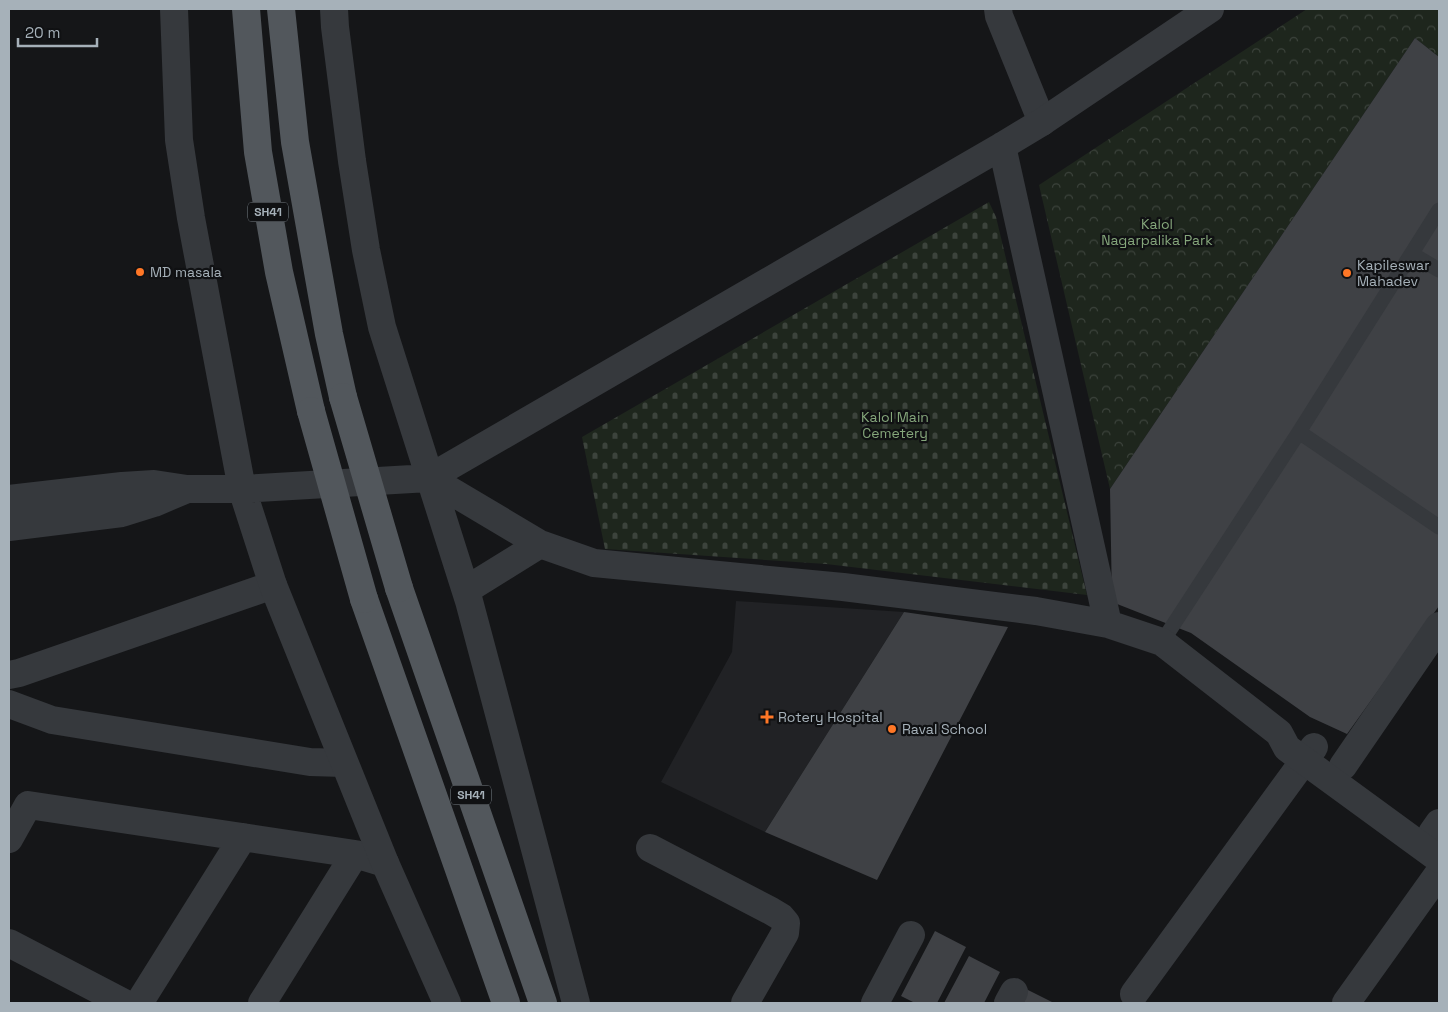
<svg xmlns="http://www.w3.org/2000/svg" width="1448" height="1012" viewBox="0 0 1448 1012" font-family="'Space Grotesk',sans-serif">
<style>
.built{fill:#212225}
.forest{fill:url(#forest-crowns)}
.cemetery{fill:url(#cemetery-stones)}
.building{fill:#3f4145}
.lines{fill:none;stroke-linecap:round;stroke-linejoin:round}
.service{stroke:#36393d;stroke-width:15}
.minor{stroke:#36393d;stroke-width:28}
.tertiary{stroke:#36393d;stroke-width:28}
.primary{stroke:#52575c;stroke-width:28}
.primary-bridge{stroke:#52575c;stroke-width:28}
.poi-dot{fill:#ff7726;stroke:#101113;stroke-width:2}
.labels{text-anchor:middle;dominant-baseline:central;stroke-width:4.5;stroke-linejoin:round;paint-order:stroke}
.shield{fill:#101113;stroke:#798187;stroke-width:1}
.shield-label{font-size:12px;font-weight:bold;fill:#a6b1b9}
.park-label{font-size:14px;fill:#85a67b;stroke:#101113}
.poi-label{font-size:14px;fill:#a6b1b9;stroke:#101113;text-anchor:start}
</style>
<defs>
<pattern id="forest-crowns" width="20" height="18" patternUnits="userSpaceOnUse" patternTransform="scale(1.25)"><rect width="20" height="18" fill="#1e261d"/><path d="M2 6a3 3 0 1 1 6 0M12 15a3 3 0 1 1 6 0" fill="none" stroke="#3c433c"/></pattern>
<pattern id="cemetery-stones" width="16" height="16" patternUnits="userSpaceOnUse" patternTransform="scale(1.25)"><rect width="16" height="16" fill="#1e261d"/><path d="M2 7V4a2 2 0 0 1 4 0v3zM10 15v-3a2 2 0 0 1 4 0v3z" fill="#3c433c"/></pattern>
</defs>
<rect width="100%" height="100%" fill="#151618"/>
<!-- built -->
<path class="built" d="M736,601L904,612L765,832L661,782L732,652Z"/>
<!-- forest -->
<path class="forest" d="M1307,9H1439V57L1415,38L1110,489L1039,185Z"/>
<!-- cemetery -->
<path class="cemetery" d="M989,202L996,217L1087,595L826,564L605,549L582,437Z"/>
<!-- building -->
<path class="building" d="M1415,38L1439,57V606L1347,734L1310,717L1191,633L1112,602L1110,489Z
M904,612L1008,627L877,880L765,832Z
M935,931L966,947L937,1003H915L901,996Z
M969,956L1000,972L984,1003H944Z
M1020,986L1054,1003H1011Z"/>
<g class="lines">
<!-- service -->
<path class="service" d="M1412,254L1439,270
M1299,432L1439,527
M1162,642L1299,432L1439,210"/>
<!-- minor -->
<path class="minor" d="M998,9L999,16L1042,122
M9,675L19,673L273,585
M9,704L52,720L310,762L344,763
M1343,766L1439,626
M1432,833L1439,823
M9,839L28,805L355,854L385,863
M650,848L771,911L781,917L786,923L785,933L745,1003
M9,943L124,1003
M1134,994L1314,747
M139,1003L243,837
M262,1003L355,854
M875,1003L911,935
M1008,1003L1014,992
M1346,1003L1439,873"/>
<!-- tertiary -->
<path class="tertiary" d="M174,9L179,140L191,218L242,489L273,585L385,863L447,1003
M334,9L335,27L352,161L366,250L382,327L469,601L576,1003
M1002,146L1108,624
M429,478L540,544L594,563L843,587L1036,611L1108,624L1162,642L1279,733L1287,748L1439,859
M9,499L122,486L154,484L187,489H242L429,478L1002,146L1042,122L1210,9
M9,527L122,513L154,503L187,489
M466,590L540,544"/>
<!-- primary -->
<path class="primary" d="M246,9L258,152L279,272L311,411
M281,9L295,142L329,334L343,397
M399,588L543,1003
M364,599L506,1003"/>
<!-- primary-bridge -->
<path class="primary-bridge" d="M343,397L399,588
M311,411L364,599"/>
</g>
<!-- markers -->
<g class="poi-dot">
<circle cx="140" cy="272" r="5"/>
<circle cx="1347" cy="273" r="5"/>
<path d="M764.5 709.5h5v5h5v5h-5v5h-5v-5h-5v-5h5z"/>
<circle cx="892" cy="729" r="5"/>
</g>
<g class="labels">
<!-- shield labels -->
<g class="shield">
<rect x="248" y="202.5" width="40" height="19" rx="4"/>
<rect x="451" y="785.5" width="40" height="19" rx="4"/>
</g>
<g class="shield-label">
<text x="268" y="212">SH41</text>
<text x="471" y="795">SH41</text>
</g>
<!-- park labels -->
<g class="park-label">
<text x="1157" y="224">Kalol<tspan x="1157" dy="16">Nagarpalika Park</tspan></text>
<text x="895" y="417">Kalol Main<tspan x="895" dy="16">Cemetery</tspan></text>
</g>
<!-- poi labels -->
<g class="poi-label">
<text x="1357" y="265">Kapileswar<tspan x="1357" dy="16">Mahadev</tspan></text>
<text x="150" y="272">MD masala</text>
<text x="778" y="717">Rotery Hospital</text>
<text x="902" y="729">Raval School</text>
</g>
</g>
<!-- border -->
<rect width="1448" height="1012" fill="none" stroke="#a6b1b9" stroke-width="20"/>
<!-- scale -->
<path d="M18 38v8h79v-8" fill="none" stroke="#a6b1b9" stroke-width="2.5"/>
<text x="25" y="38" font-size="15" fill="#a6b1b9" stroke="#101113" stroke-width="4" paint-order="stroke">20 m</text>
</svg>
